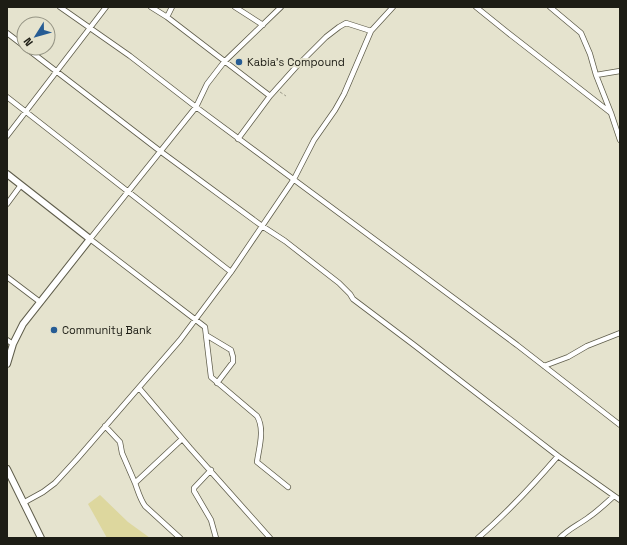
<svg xmlns="http://www.w3.org/2000/svg" width="627" height="545" viewBox="0 0 627 545" font-family="'Space Grotesk',sans-serif">
<style>
.green{fill:#ddd79e}
.lines{fill:none;stroke-linecap:round;stroke-linejoin:round}
.minor-casing{stroke:#5f5d4b;stroke-width:6}
.tertiary-casing{stroke:#5f5d4b;stroke-width:8}
.path{stroke:#9c9a8a;stroke-width:1;stroke-dasharray:3 2;stroke-linecap:butt}
.minor{stroke:#fff;stroke-width:4.5}
.tertiary{stroke:#fff;stroke-width:6}
.poi-dot{fill:#265c94;stroke:#e5e3ce;stroke-width:1.5}
.labels{text-anchor:middle;dominant-baseline:central;stroke-width:4;stroke-linejoin:round;paint-order:stroke}
.poi-label{font-size:11px;fill:#1d1d15;stroke:#e5e3ce;text-anchor:start}
</style>
<rect width="100%" height="100%" fill="#e5e3ce"/>
<!-- green -->
<path class="green" d="M100,495L128,522L150,538H107L88,504Z"/>
<g class="lines">
<!-- minor casing -->
<g class="minor-casing">
<path id="minor" d="M60,7L130,56L196,107L517,345L620,425
M151,7L167,17L270,96
M235,7L263,25
M281,7L224,62L207,84L196,107L90,239L205,327L211,377L257,416C265,429 259,448 257,462L288,487
M476,7L507,32L611,113
M550,7L581,33L590,54L596,75L611,113L620,140
M167,17L172,7
M7,33L24,46
M26,48L160,151L262,226L285,241L339,283L350,294L353,299L414,345L558,456L620,500
M596,75L620,71
M7,97L231,272
M7,136L106,7
M238,139L270,96L296,67L326,37L339,27L346,23L371,31
M7,204L21,185
M7,277L40,302
M206,335L231,350L233,357V362L217,383
M7,340L13,344
M544,366L568,357L587,346L620,333
M139,388L190,448L270,538
M105,426L120,442L122,453L135,483
M211,470L194,488V491L211,520L216,538
M23,503L43,492L55,483L77,459L180,340L231,272L294,179L314,140L335,110L344,94L371,31L393,7
M180,538L145,506C140,499 138,491 135,483L182,439
M478,538C507,513 533,485 558,456
M560,538C568,529 580,524 589,517C598,511 606,503 614,496"/>
</g>
<!-- tertiary casing -->
<g class="tertiary-casing">
<path id="tertiary" d="M7,174L90,239L23,324L13,344L7,364
M7,469L41,538"/>
</g>
<!-- path -->
<path class="path" d="M280,92L286,96"/>
<!-- minor -->
<use href="#minor" class="minor"/>
<!-- tertiary -->
<use href="#tertiary" class="tertiary"/>
</g>
<!-- markers -->
<g class="poi-dot">
<circle cx="239" cy="62" r="4"/>
<circle cx="54" cy="330" r="4"/>
</g>
<g class="labels">
<!-- poi labels -->
<g class="poi-label">
<text x="247" y="62">Kabia's Compound</text>
<text x="62" y="330">Community Bank</text>
</g>
</g>
<!-- border -->
<rect width="627" height="545" fill="none" stroke="#1d1d15" stroke-width="16"/>
<!-- north arrow -->
<g transform="translate(36 36) rotate(233)"><circle r="19" fill="#e5e3ce" stroke="#959484"/>
<path d="M0-3L7 15L0 10L-7 15Z" fill="#265c94"/>
<text y="-6" font-size="11" font-weight="bold" text-anchor="middle" fill="#1d1d15">N</text>
</g>
</svg>
